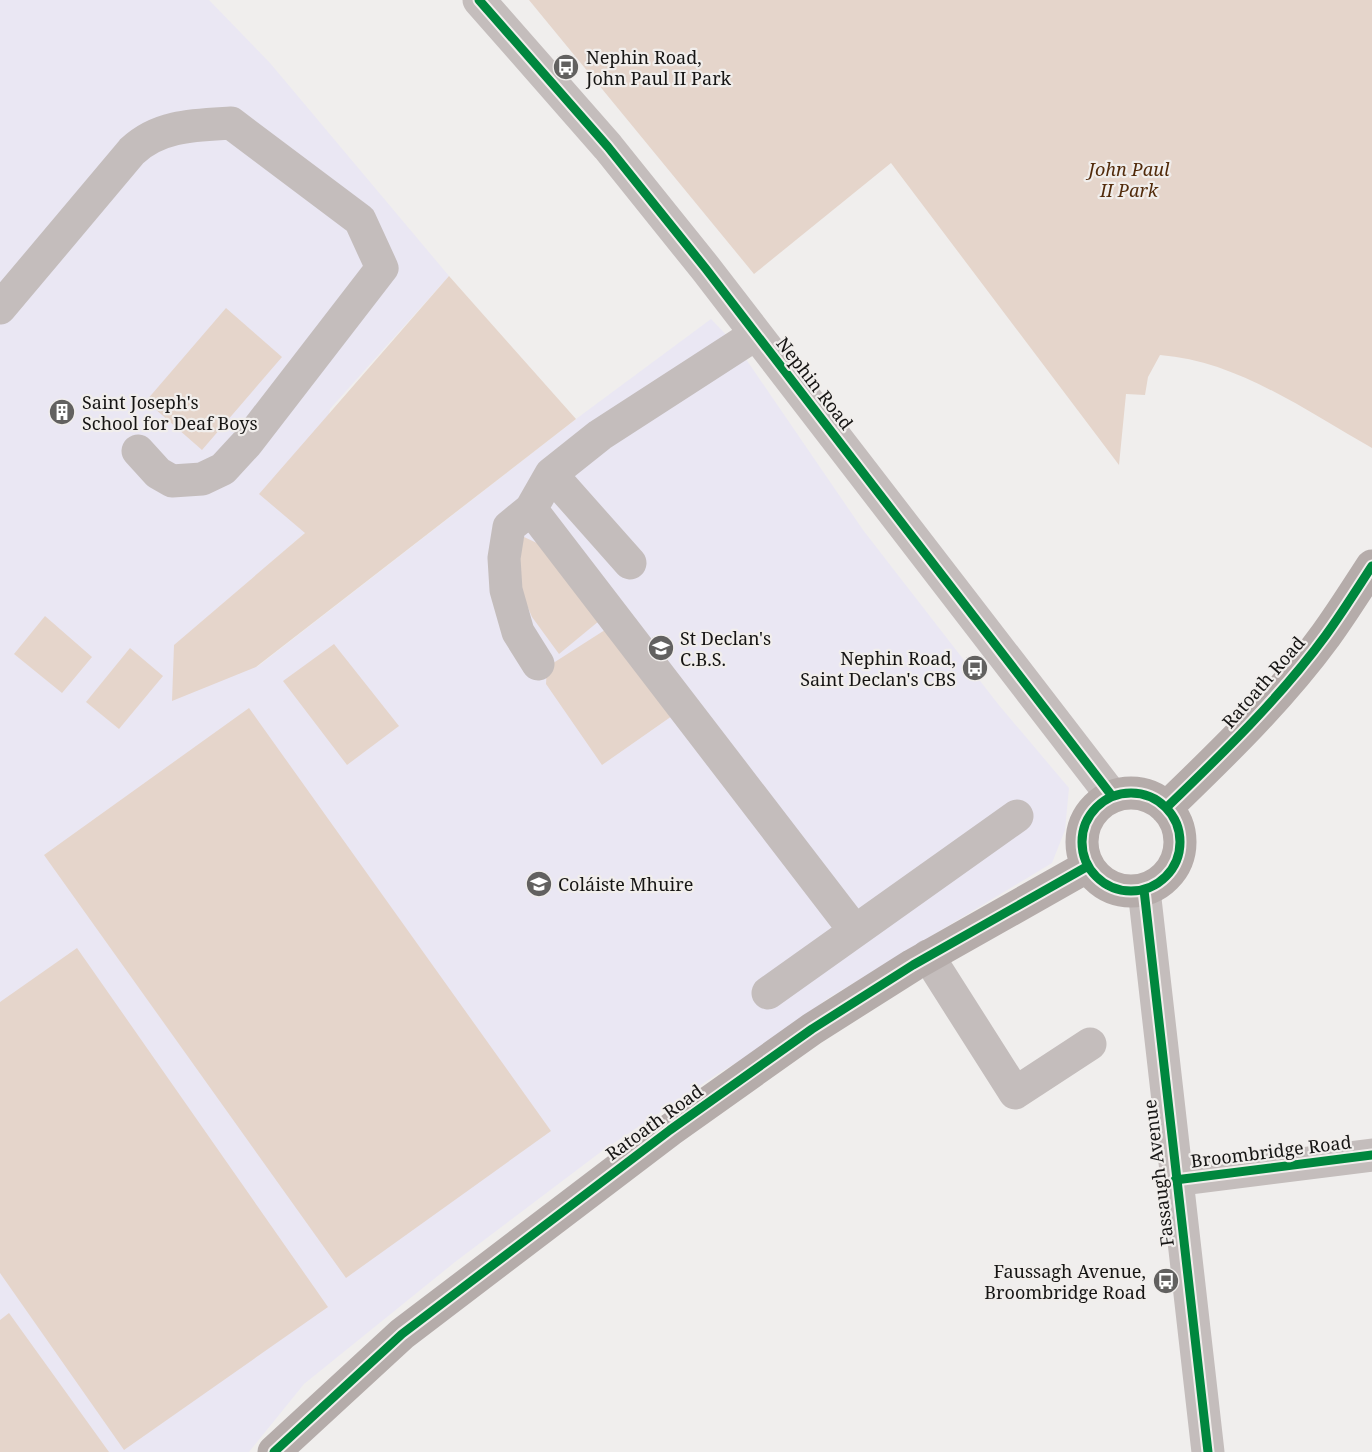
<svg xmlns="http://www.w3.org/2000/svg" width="1372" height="1452" viewBox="0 0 1372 1452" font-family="'Noto Serif',serif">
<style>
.education{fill:#eae7f3}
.green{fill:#e5d5cb}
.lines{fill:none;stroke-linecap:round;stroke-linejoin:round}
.minor{stroke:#c4bdbc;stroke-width:33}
.major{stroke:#b5acaa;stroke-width:33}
.cycleway-casing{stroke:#f1eeec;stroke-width:13}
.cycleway{stroke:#00873e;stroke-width:9}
.labels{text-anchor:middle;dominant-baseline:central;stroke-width:4.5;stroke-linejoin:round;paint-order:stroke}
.poi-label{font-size:18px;fill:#161514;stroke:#f1eeec;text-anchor:start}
.park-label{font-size:18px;font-style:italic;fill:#522b0b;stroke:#f1eeec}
.street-label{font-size:18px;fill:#161514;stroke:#f1eeec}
</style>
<rect width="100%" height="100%" fill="#f0eeed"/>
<!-- education -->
<path class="education" d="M0,0H209L270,63L449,276L330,409L305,533L175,645L257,667L576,419L711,319L737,346L863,530L998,704L1069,788L1065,830L1052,863L827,999L776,1039L719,1073L602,1151L455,1262L304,1384L249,1452H0Z"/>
<!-- green -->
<path class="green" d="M529,0H1372V448C1306,411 1238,361 1160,355L1148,377L1145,395L1126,394L1119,465L891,163L754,274Z
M449,276L576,419L256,667L172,701L174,645L305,533L259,494Z
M226,308L282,357L202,450L146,401Z
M524,537L552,550L599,621L559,654L532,617L513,573Z
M45,616L92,657L62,693L14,654Z
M608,628L672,716L602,765L546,684L547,667Z
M334,644L399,726L347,765L283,681Z
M130,648L163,676L119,729L86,702Z
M249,708L551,1131L346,1278L44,855Z
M77,948L328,1307L124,1450L0,1273V1002Z
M9,1313L109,1452H0V1320Z"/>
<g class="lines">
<!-- minor -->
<path class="minor" d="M479,0L608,147L706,269L1112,796
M0,308L132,151C159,125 196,125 231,123L360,220L382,268L247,443L223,469L202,479L172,481L158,473L138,451
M756,334L600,435L551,474L531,509L855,931
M551,474L630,563
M531,509L509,527L504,558L506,590L518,632L538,664
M1144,890L1208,1452
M928,956L1015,1093L1090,1044
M768,993L1017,816
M1175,1180L1372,1155"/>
<!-- major -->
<path class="major" d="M1082 842a49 49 0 1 1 98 0a49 49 0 1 1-98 0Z
M1166,808C1222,754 1280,698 1326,635C1342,613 1357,589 1372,566
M274,1452L402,1334L670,1130L812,1029L913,965L1088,866"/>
<!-- cycleway casing -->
<g class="cycleway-casing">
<path id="cycleway" d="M479,0L608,147L706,269L1112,796
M1082 842a49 49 0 1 1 98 0a49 49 0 1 1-98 0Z
M1166,808C1222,754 1280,698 1326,635C1342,613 1357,589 1372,566
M1144,890L1208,1452
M1175,1180L1372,1155
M274,1452L402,1334L670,1130L812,1029L913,965L1088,866"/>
</g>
<!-- cycleway -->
<use href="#cycleway" class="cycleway"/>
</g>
<!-- icons -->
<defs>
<g id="bus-disc" transform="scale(1.35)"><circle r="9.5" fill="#626160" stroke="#f1eeec"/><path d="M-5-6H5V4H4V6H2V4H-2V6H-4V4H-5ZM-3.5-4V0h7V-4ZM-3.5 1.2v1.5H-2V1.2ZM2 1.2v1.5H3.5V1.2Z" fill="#fff"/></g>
<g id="building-disc" transform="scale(1.35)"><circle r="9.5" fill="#626160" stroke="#f1eeec"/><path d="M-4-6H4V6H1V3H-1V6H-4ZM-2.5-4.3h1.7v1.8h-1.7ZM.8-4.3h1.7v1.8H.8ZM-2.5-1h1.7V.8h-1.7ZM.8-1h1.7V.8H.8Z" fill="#fff"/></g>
<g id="school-disc" transform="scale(1.35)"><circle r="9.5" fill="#626160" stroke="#f1eeec"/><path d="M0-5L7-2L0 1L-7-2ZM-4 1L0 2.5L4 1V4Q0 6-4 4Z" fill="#fff"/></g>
</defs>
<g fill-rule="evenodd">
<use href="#bus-disc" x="566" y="67"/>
<use href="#building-disc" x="62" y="412"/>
<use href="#school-disc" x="661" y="648"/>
<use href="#bus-disc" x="975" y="668"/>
<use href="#school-disc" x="539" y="884"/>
<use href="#bus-disc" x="1166" y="1281"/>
</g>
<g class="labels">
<!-- poi labels -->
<g class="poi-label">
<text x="586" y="57">Nephin Road,<tspan x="586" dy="21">John Paul II Park</tspan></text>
<text x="82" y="402">Saint Joseph's<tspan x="82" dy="21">School for Deaf Boys</tspan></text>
<text x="680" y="638">St Declan's<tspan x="680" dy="21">C.B.S.</tspan></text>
<text x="956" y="658" text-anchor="end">Nephin Road,<tspan x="956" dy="21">Saint Declan's CBS</tspan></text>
<text x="558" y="884">Coláiste Mhuire</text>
<text x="1146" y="1271" text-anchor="end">Faussagh Avenue,<tspan x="1146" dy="21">Broombridge Road</tspan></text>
</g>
<!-- park labels -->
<g class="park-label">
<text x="1129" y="169">John Paul<tspan x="1129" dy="21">II Park</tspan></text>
</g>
<!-- street labels -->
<g class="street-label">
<text transform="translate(815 383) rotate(52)">Nephin Road</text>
<text transform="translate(1263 682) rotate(-49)">Ratoath Road</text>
<text transform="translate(654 1122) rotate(-36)">Ratoath Road</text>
<text transform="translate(1271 1151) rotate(-7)">Broombridge Road</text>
<text transform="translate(1158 1173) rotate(-97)">Fassaugh Avenue</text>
</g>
</g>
</svg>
